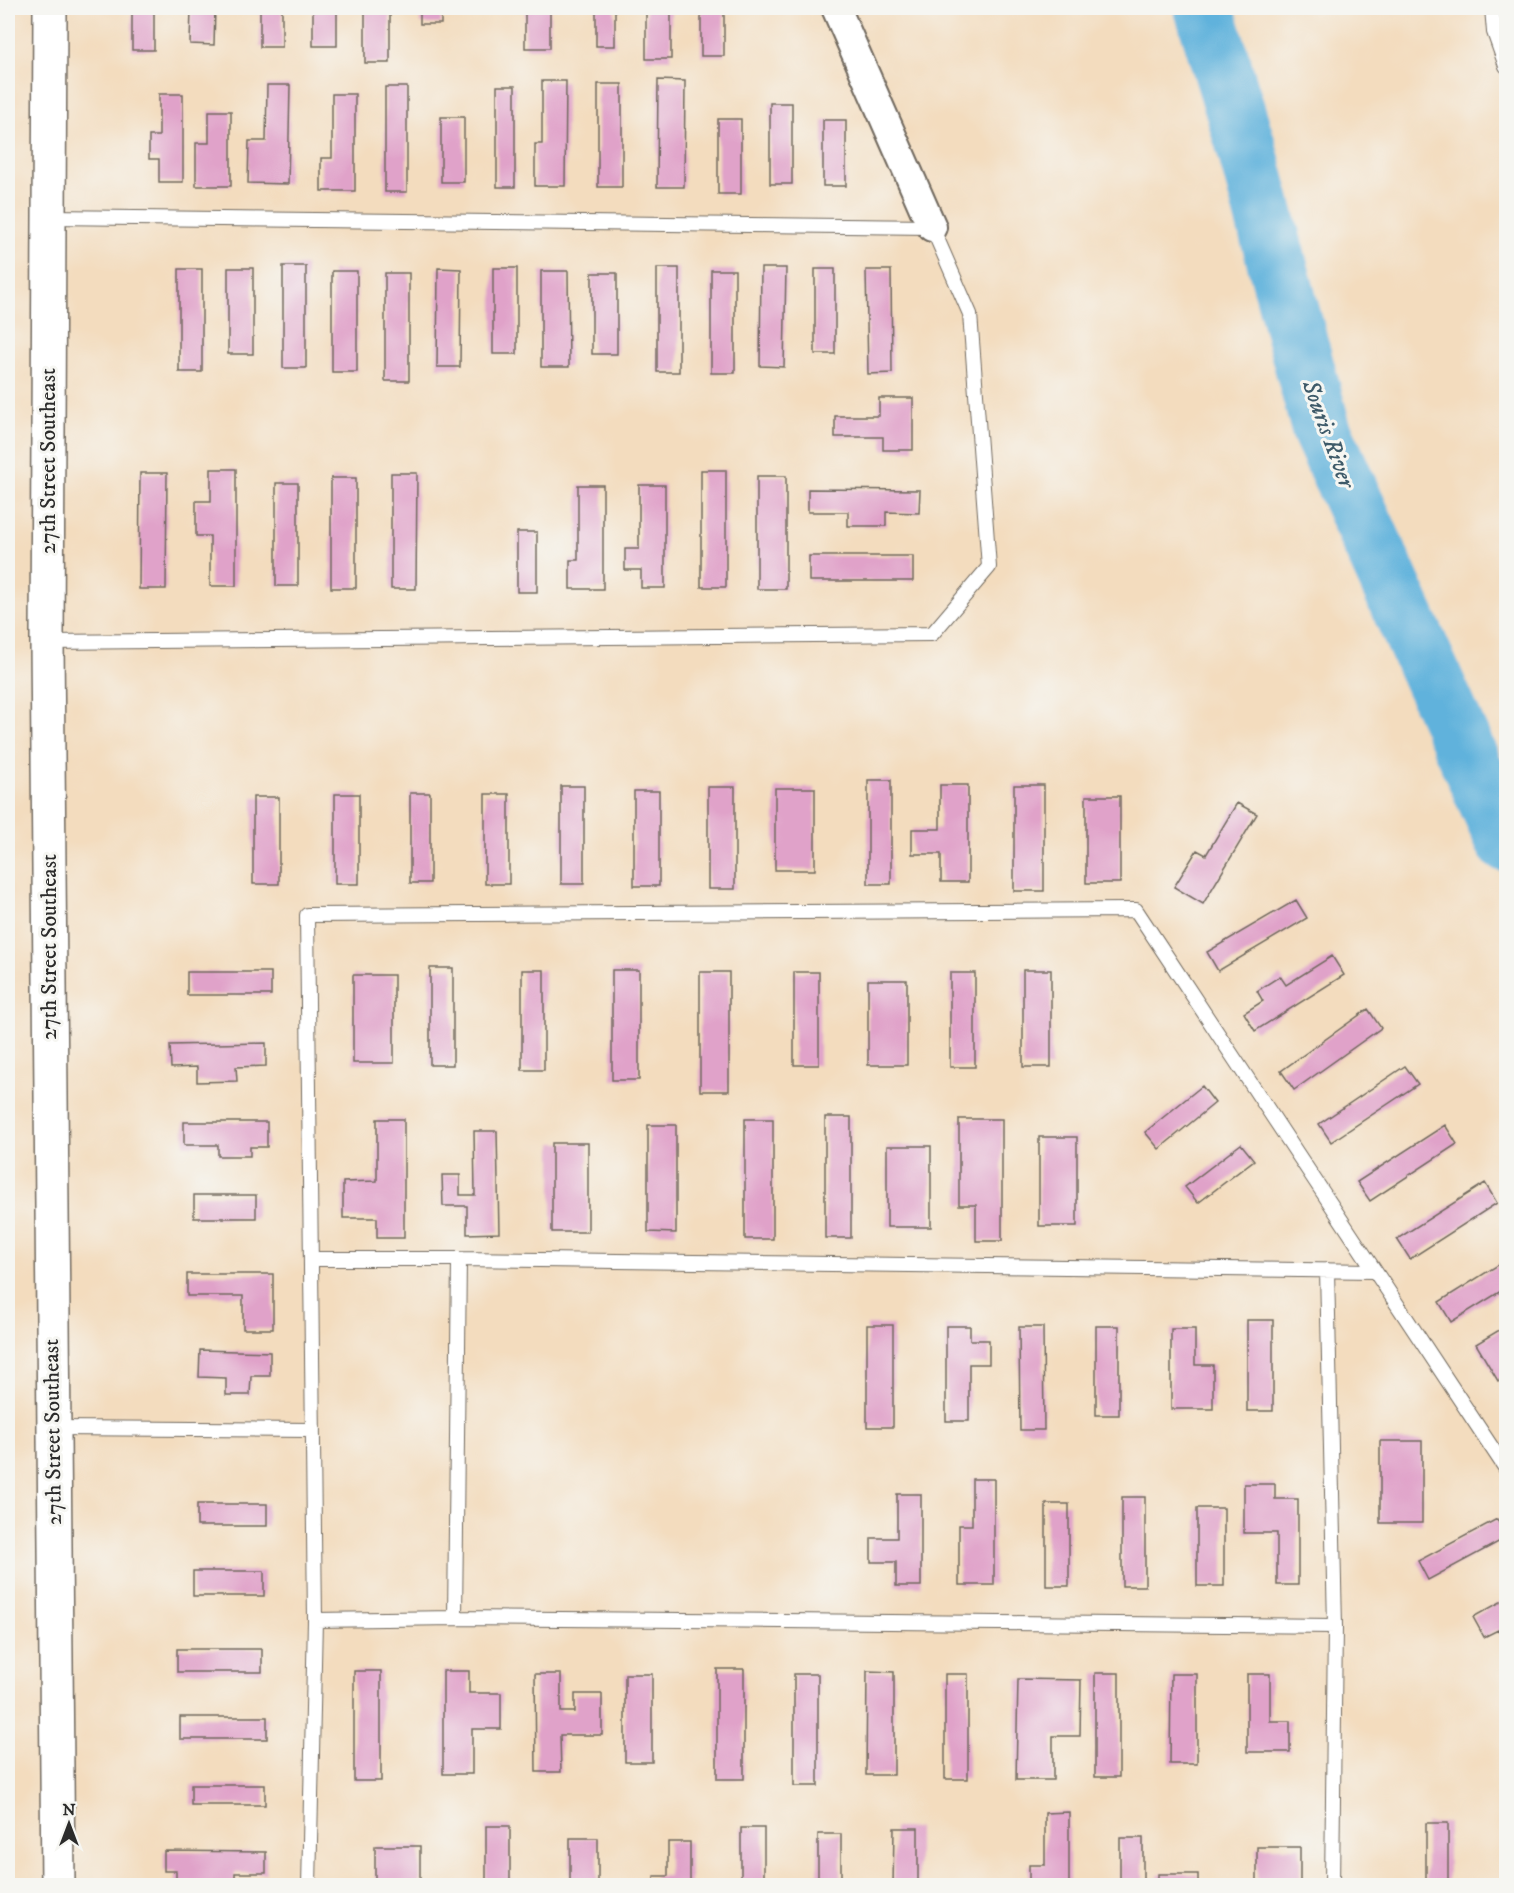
<svg xmlns="http://www.w3.org/2000/svg" width="1514" height="1893" viewBox="0 0 1514 1893" font-family="'IM FELL DW Pica',serif">
<style>
.lines{fill:none;stroke-linecap:round;stroke-linejoin:round}
.river{stroke:#61b2dc;stroke-width:60}
.building{fill:#e0a2c9}
.service-casing{stroke:#71695e;stroke-width:16}
.minor-casing{stroke:#71695e;stroke-width:32}
.tertiary-casing{stroke:#71695e;stroke-width:36}
.service{stroke:#fff;stroke-width:14}
.minor{stroke:#fff;stroke-width:28}
.tertiary{stroke:#fff;stroke-width:33}
.labels{text-anchor:middle;dominant-baseline:central;stroke-width:6;stroke-linejoin:round;paint-order:stroke}
.street-label{font-size:22px;fill:#2b2b2b;stroke:#f6f6f2}
.water-label{font-size:24px;font-style:italic;fill:#3e5a69;stroke:#f6f6f2}
</style>
<rect width="100%" height="100%" fill="#f6f6f2"/>
<filter id="ink" filterUnits="userSpaceOnUse"><feTurbulence type="fractalNoise" baseFrequency=".0167" numOctaves="2"/><feDisplacementMap in="SourceGraphic" scale="12" xChannelSelector="R" yChannelSelector="G"/><feConvolveMatrix kernelMatrix="1 2 1 2 8 2 1 2 1" color-interpolation-filters="sRGB"/></filter>
<filter id="wash" filterUnits="userSpaceOnUse"><feTurbulence type="fractalNoise" baseFrequency=".008" numOctaves="4" result="noise"/><feDisplacementMap in="SourceGraphic" scale="24" xChannelSelector="R" yChannelSelector="G"/><feGaussianBlur stdDeviation="1.35" result="paint"/><feColorMatrix in="noise" values="0 0 0 0 0 0 0 0 0 0 0 0 0 0 0 0 0 1.4 0 .05"/><feComposite in="paint" operator="in"/></filter>
<g filter="url(#wash)">
<rect width="100%" height="100%" fill="#f3dcbe"/>
<g class="lines">
<!-- river -->
<path class="river" d="M1204,8L1246,146L1321,429L1506,842"/>
</g>
<g id="blocks">
<!-- building -->
<path class="building" d="M132,8H154V50H132Z
M191,8H215L214,45L190,44Z
M260,8H282V47H260Z
M313,8H337V46H313Z
M365,8H390V63H365Z
M420,8H441V24H420Z
M525,8H550V48H525Z
M596,8H615V46H596Z
M646,8H671V59H646Z
M701,8H724V56H701Z
M658,80L685,81L684,187H657Z
M542,81H566L565,186H535V144H542Z
M598,84H622V187H598Z
M267,85H290L288,184L248,183L249,141H266Z
M497,86H515V187H497Z
M385,87H407V192H385Z
M159,94H183V182H159V159H149V136H159Z
M332,94H355V191H321V158H332Z
M770,103H792V184H770Z
M209,111H231V186H196V143H209Z
M441,117H464V182H441Z
M718,119H741V194H718Z
M823,120H846V186H823Z
M283,266H306V368H283Z
M228,268H253V354H228Z
M438,268L461,269L460,367H437Z
M493,268H517V354H493Z
M657,268H679V372H657Z
M761,268H786L784,367L760,366Z
M179,269H202V372H179Z
M815,269H835V354H815Z
M711,270H735V373H711Z
M866,270H891L892,373L868,374Z
M332,271H357V372H332Z
M541,271H568L569,367H541Z
M385,273H409V381H385Z
M592,273H617V354H592Z
M879,398H913V450H883V437H835V416H879Z
M211,469H236V586H210V536H196V501H211Z
M701,470H726V587H701Z
M140,473H167L166,589H139Z
M391,473H417L416,589H391Z
M757,476H786V589H757Z
M331,478H356V588H331Z
M276,483H298V586H276Z
M578,485H603V589H570V560H578Z
M639,485H665V588H641V570H625V549H639Z
M808,489L920,490L919,513L886,512V526H848V512H808Z
M517,532H537V592H517Z
M809,556H913V581H809Z
M868,780H891V884H868Z
M940,785H968V882H941V854H912V829H940Z
M1014,785H1044V891H1014Z
M561,786H584V884H561Z
M708,787H735V889H708Z
M775,788H815V870H775Z
M634,791H659V886H634Z
M410,793H430V883H410Z
M335,794H359V884H335Z
M485,794H509V884H485Z
M1086,796H1120V883H1086Z
M253,797H279V884H253Z
M1237,803L1257,814L1203,904L1174,887L1197,850L1206,855Z
M1296,900L1307,918L1218,971L1207,952Z
M1332,956L1344,975L1255,1031L1244,1013L1263,1001L1257,991L1280,976L1286,985Z
M430,968H453V1065H430Z
M522,970H544V1070H522Z
M612,970H639V1080H612Z
M1023,970H1051V1067H1023Z
M187,972H271V995H187Z
M700,972H729V1091H700Z
M794,972H819V1065H794Z
M950,973H975V1067H950Z
M353,975H394V1063H353Z
M868,980H907V1065H868Z
M1368,1009L1381,1028L1294,1090L1281,1071Z
M266,1043V1066L236,1067L237,1081L197,1082V1067L171,1068L170,1045Z
M1405,1066L1418,1084L1331,1142L1319,1124Z
M1202,1086L1215,1103L1159,1149L1145,1132Z
M825,1117H851V1238H825Z
M377,1119H404V1238H377V1218H343V1182L377,1181Z
M745,1119H773V1239H745Z
M959,1119H1002V1241H976V1205H959Z
M184,1122H267V1147H250V1156H218V1145H184Z
M648,1125H676V1233L648,1232Z
M1445,1125L1457,1144L1370,1201L1357,1182Z
M474,1131H497L499,1233L467,1234V1206H443L442,1175H460V1195H475Z
M1039,1137H1077V1226H1039Z
M552,1143H588V1232H552Z
M1241,1144L1254,1160L1198,1203L1185,1187Z
M887,1146H931V1227H887Z
M1485,1183L1497,1203L1410,1259L1397,1239Z
M194,1195H256V1218H194Z
M1506,1260V1288L1451,1322L1439,1302Z
M187,1274H273V1329H243V1296H187Z
M1247,1320H1273V1411H1247Z
M867,1325H893V1427H867Z
M946,1326H970V1340H989V1364H969V1421H946Z
M1096,1326H1119V1415H1096Z
M1506,1326V1376L1498,1381L1476,1344Z
M1019,1327H1043L1044,1430H1020Z
M1171,1329H1195V1365H1213V1409H1171Z
M200,1350L270,1352V1376H251L250,1395H226V1378L199,1377Z
M1380,1441H1422V1523H1380Z
M972,1479H994V1585H959V1525H972Z
M1244,1484H1275V1499H1298V1585H1277V1533H1244Z
M897,1494H921V1586H896V1562H871V1538H897Z
M1122,1497H1145V1586H1122Z
M197,1504H267V1526H197Z
M1046,1504H1069V1586H1046Z
M1197,1508H1224V1586H1197Z
M1497,1519L1506,1538L1428,1580L1418,1561Z
M193,1571H264V1596H193Z
M1506,1599V1639L1504,1641L1498,1630L1484,1637L1473,1617Z
M177,1649H262V1672H177Z
M717,1669H744V1779H717Z
M354,1671H381V1781H354Z
M443,1671H469V1693H501V1729H472V1774H443Z
M867,1671L894,1672V1775H866Z
M1095,1673H1119V1777H1095Z
M535,1674H561V1712H575V1694H602V1735H560L561,1772H536Z
M625,1674H652V1762H625Z
M794,1674H818V1786H794Z
M945,1674H968V1779H945Z
M1171,1674H1197V1764H1170Z
M1247,1674H1270V1721H1290V1752H1247Z
M1018,1679L1081,1680L1080,1736H1053V1780H1016Z
M180,1717H267V1739H180Z
M191,1785H265V1805H191Z
M1069,1812V1886H1029V1865H1045V1813Z
M1426,1823H1448V1886H1426Z
M486,1826H510V1886H486Z
M741,1828H764V1886H741Z
M894,1828H918V1886H893Z
M818,1834H841V1886H818Z
M570,1838H598V1886H570Z
M1120,1838H1143V1886H1120Z
M668,1842H690V1886H654V1876H668Z
M375,1846H420V1886H375Z
M1257,1847H1300V1886H1257Z
M164,1851L266,1852V1873H235V1886H176V1871H164Z
M1158,1874H1198V1886H1158Z"/>
</g>
</g>
<g filter="url(#ink)">
<use href="#blocks" fill-opacity="0" stroke="#71695e" stroke-width="1.5"/>
<g class="lines">
<!-- service casing -->
<g class="service-casing">
<path id="service" d="M1492,8L1494,32L1506,66
M47,642L932,634L989,567L970,314L932,227L50,217
M311,1259H459L1374,1271
M53,1428L313,1430
M455,1618L459,1259
M315,1620L455,1618L1335,1626L1327,1270
M309,1886L315,1620L307,915L1136,910L1506,1469
M1332,1886L1335,1626"/>
</g>
<!-- minor casing -->
<g class="minor-casing">
<path id="minor" d="M836,8L932,227"/>
</g>
<!-- tertiary casing -->
<g class="tertiary-casing">
<path id="tertiary" d="M50,8L47,642L58,1886"/>
</g>
<!-- service -->
<use href="#service" class="service"/>
<!-- minor -->
<use href="#minor" class="minor"/>
<!-- tertiary -->
<use href="#tertiary" class="tertiary"/>
</g>
</g>
<g class="labels">
<!-- street labels -->
<g class="street-label">
<text transform="translate(48 461) rotate(-90)">27th Street Southeast</text>
<text transform="translate(49 947) rotate(-90)">27th Street Southeast</text>
<text transform="translate(53 1432) rotate(-91)">27th Street Southeast</text>
</g>
<!-- water labels -->
<g class="water-label">
<text transform="translate(1328 434) rotate(70)">Souris River</text>
</g>
</g>
<!-- margin -->
<rect width="1514" height="1893" fill="none" stroke="#f6f6f2" stroke-width="30"/>
<!-- north arrow -->
<g transform="translate(69 1824)" stroke="#f6f6f2" stroke-width="4.5" paint-order="stroke">
<path d="M0-4.5L10 22L0 15L-10 22Z" fill="#2b2b2b"/>
<text y="-9" font-size="16" font-weight="bold" text-anchor="middle" fill="#2b2b2b">N</text>
</g>
</svg>
